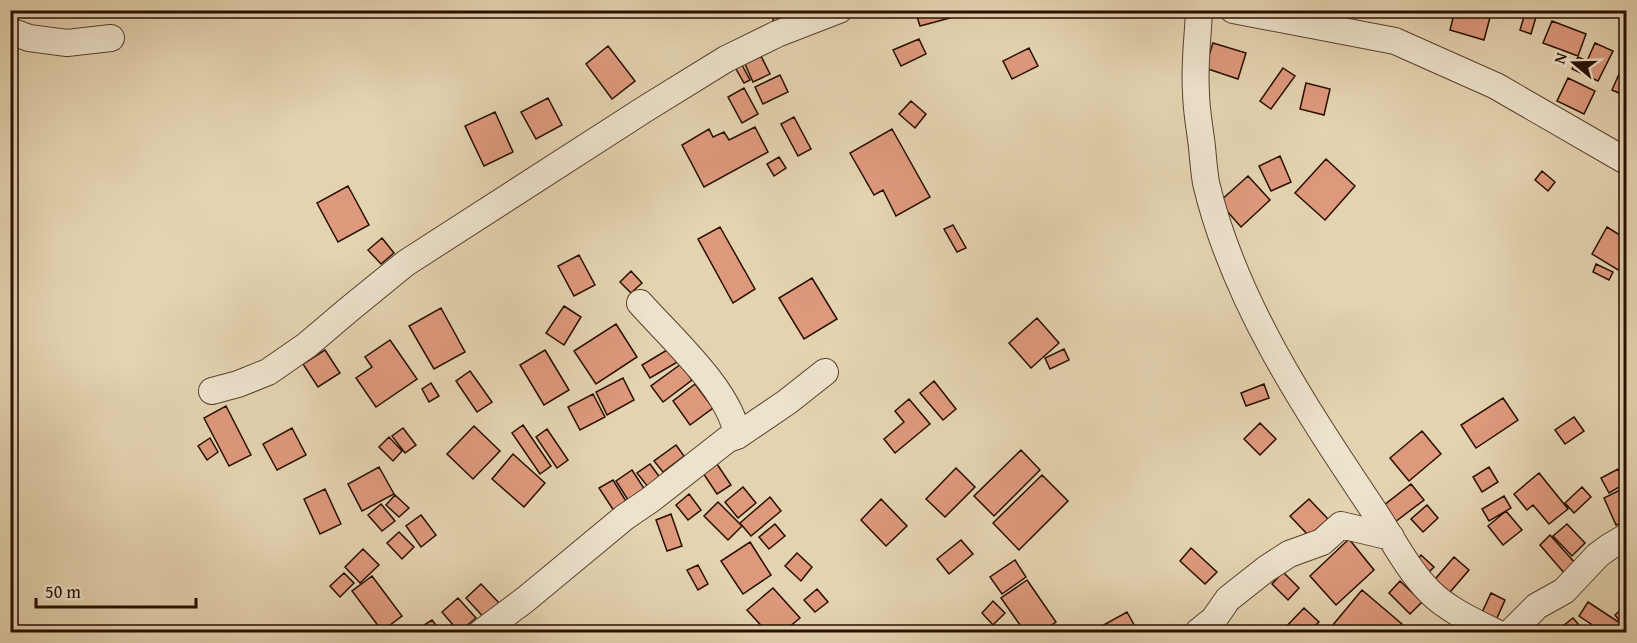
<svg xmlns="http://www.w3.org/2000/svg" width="1637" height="643" viewBox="0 0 1637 643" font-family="'Gentium Book Plus',serif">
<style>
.building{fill:#de997d;stroke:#280f01;stroke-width:1.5}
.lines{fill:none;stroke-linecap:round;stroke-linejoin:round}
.minor-casing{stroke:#57402d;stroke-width:28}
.minor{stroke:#ede2cc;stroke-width:26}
</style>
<rect width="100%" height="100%" fill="#e4d3b0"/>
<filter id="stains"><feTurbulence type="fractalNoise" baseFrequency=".00333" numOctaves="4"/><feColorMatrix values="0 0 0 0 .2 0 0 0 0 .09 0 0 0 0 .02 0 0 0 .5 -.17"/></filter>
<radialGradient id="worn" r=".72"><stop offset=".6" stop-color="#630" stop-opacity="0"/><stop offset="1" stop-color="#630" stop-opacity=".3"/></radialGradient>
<!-- building -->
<path class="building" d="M771,10H794L796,18L774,24Z
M915,10H948L950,18L920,26Z
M1455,10H1492L1484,40L1450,30Z
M1526,10H1538L1531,34L1520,30Z
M1612,10H1626V16Z
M1552,21L1586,34L1578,56L1543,43Z
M919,39L926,54L901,66L893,50Z
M1213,43L1246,53L1238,79L1205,68Z
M1595,43L1613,51L1598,81L1572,69L1578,57L1587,61Z
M608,46L635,81L612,99L586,64Z
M1029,48L1038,66L1012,79L1003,61Z
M761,56L770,74L753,82L745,64Z
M1626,58V96L1612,90Z
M742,65L750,80L744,83L736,69Z
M1283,68L1295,76L1271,109L1260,101Z
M780,75L788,92L763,104L755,87Z
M1568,78L1595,91L1584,114L1557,101Z
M1306,83L1330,89L1324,115L1300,109Z
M744,88L758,114L742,123L728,97Z
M548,98L562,125L536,139L521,112Z
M911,101L926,114L915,128L899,114Z
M495,112L513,152L484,166L465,126Z
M794,117L811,149L798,156L781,124Z
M755,127L768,152L704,187L682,145L709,129L713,137L724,132L729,140Z
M892,129L930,197L896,216L883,190L874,195L850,153Z
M1280,156L1291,182L1271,191L1259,166Z
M779,157L786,168L774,176L767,164Z
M1326,159L1355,186L1325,220L1295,193Z
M1542,171L1555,182L1548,191L1535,180Z
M1248,176L1270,200L1241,227L1219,202Z
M348,186L369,225L338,242L317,203Z
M953,225L966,248L957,252L944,229Z
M720,227L755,289L733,303L698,239Z
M1607,227L1626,239V267L1623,273L1592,254Z
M382,238L394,253L381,264L368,250Z
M579,255L595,285L574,296L558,266Z
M1596,264L1613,272L1609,280L1593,272Z
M631,271L642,283L631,293L620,282Z
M812,278L837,319L804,339L779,298Z
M564,306L581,317L564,345L546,333Z
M441,308L465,352L434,369L409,326Z
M1037,318L1059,343L1031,368L1009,343Z
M616,324L637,357L596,384L574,351Z
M390,340L417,379L376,407L356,378L372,367L365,357Z
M672,347L681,360L650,378L642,365Z
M1064,349L1069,360L1050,369L1045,358Z
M325,350L340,373L318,387L303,364Z
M545,350L569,390L544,405L520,365Z
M681,364L692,380L663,402L651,386Z
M470,371L492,402L477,412L456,381Z
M623,378L634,400L607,415L596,392Z
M934,381L956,409L943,420L920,393Z
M431,383L439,396L429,402L422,389Z
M695,384L713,408L690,425L673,401Z
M1264,384L1269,398L1246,406L1241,393Z
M593,394L605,417L580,430L568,407Z
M1503,398L1518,420L1476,448L1461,425Z
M909,399L930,424L895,453L884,439L904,422L895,411Z
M226,406L251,455L229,466L204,418Z
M1574,417L1584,431L1565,444L1555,430Z
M1260,423L1276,439L1260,455L1244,439Z
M523,425L551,466L540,474L512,433Z
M474,426L500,451L473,479L447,454Z
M292,428L306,455L277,470L263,444Z
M403,428L416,445L405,453L392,436Z
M547,429L568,460L557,468L536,437Z
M1422,431L1441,454L1409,481L1390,458Z
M389,437L402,451L393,461L379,447Z
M210,438L218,452L207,460L198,446Z
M676,445L684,456L663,472L654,461Z
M1021,450L1040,470L994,516L974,496Z
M513,454L545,483L524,507L492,479Z
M715,461L731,485L717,494L701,470Z
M650,464L664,483L652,492L637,473Z
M379,467L394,494L362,511L348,484Z
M1489,467L1498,482L1482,492L1473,477Z
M956,468L975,487L945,517L926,499Z
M1618,469L1626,483L1609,493L1601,478Z
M632,470L647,493L630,503L616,481Z
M1539,473L1568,509L1549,524L1533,505L1527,510L1514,494Z
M1042,475L1068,501L1019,550L993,523Z
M613,480L629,506L616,514L599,488Z
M1411,484L1424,500L1395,522L1383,506Z
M743,487L756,503L738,518L725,502Z
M1582,487L1591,497L1574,513L1565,503Z
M1626,487V521L1616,525L1604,498Z
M325,489L341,524L320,534L304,499Z
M689,494L701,510L688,520L676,505Z
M395,495L409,508L399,517L386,505Z
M1504,496L1511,508L1489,521L1482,509Z
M770,497L781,511L751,536L740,523Z
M881,499L907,526L886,546L861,520Z
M1309,499L1328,519L1309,536L1290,516Z
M718,502L742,526L728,540L704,516Z
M381,504L395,521L382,531L368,515Z
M1427,505L1438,518L1423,532L1411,519Z
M1506,511L1522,530L1503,545L1488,526Z
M671,514L682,546L667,551L656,520Z
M421,515L436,535L421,547L406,526Z
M775,524L785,536L769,549L759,537Z
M1567,524L1585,543L1572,556L1553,536Z
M399,532L414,547L402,559L387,543Z
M1550,535L1576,564L1565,574L1540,545Z
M1349,539L1374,570L1336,605L1310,576Z
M961,540L973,554L949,574L937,559Z
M750,542L771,575L743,594L721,561Z
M1191,548L1217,572L1205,584L1180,561Z
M363,549L379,565L360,583L345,567Z
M797,553L812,567L801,581L785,566Z
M1421,555L1434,567L1425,576L1413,564Z
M1454,557L1469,570L1445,598L1430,585Z
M1015,560L1026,577L1002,594L990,577Z
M698,565L708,584L698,590L687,570Z
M1283,572L1299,588L1288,600L1272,584Z
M344,573L354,583L340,597L330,586Z
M372,576L402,616L382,631L352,591Z
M1027,580L1056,622L1041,632H1025L1001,598Z
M1400,581L1422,602L1410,614L1389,593Z
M481,584L502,606L487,621L466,598Z
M773,588L800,618L783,632H767L747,610Z
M817,589L828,602L815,612L804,600Z
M1362,590L1402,624L1395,632H1327Z
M1491,593L1505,600L1492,629L1477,623Z
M458,598L476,618L459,632L442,612Z
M993,601L1005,613L993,625L982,613Z
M1588,602L1620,623L1613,632H1603L1579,616Z
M1626,605V629L1615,615Z
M1304,608L1319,622L1308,632H1281Z
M1127,612L1138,632H1091Z
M1573,618L1585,632H1559L1558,630Z
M432,620L441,632H413Z"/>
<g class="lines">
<!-- minor casing -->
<g class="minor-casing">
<path id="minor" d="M1199,10C1198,37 1194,65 1196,92C1196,110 1200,129 1202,147C1203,158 1204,171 1206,183C1234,301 1304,406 1370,505C1390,534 1405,566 1429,591C1445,608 1474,622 1495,632
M1233,10L1395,41L1496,86L1626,161
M10,31L29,38L67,43L111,38
M640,303C670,337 732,392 737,436
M212,391L238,384L268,372L307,345L347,311L406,263L645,109L726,59L777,34L839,10
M482,632L526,599L625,517L650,500L728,439L737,436L787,402L825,372
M1198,632L1214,619L1228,599L1266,569L1289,554L1322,542L1341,525L1391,537
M1511,632L1537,606L1564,591L1598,555L1609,547L1626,537"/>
</g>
<!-- minor -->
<use href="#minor" class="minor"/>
</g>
<!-- margin -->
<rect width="1637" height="643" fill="none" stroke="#e4d3b0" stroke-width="36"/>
<rect x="12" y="12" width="1613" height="619" fill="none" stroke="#280f01" stroke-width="3"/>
<rect x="18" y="18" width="1601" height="607" fill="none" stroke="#280f01" stroke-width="1.5"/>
<!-- north arrow -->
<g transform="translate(1574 63) rotate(289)" stroke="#ede2cc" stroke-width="4.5" paint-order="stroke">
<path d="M0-4.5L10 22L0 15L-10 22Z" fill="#280f01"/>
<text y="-9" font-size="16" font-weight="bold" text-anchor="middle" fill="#280f01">N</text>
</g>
<!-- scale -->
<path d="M36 598v9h160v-9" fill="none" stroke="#280f01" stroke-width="3"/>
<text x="45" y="598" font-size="18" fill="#280f01" stroke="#ede2cc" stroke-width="4.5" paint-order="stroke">50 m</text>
<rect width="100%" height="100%" filter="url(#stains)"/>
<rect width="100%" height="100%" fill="url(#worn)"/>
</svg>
